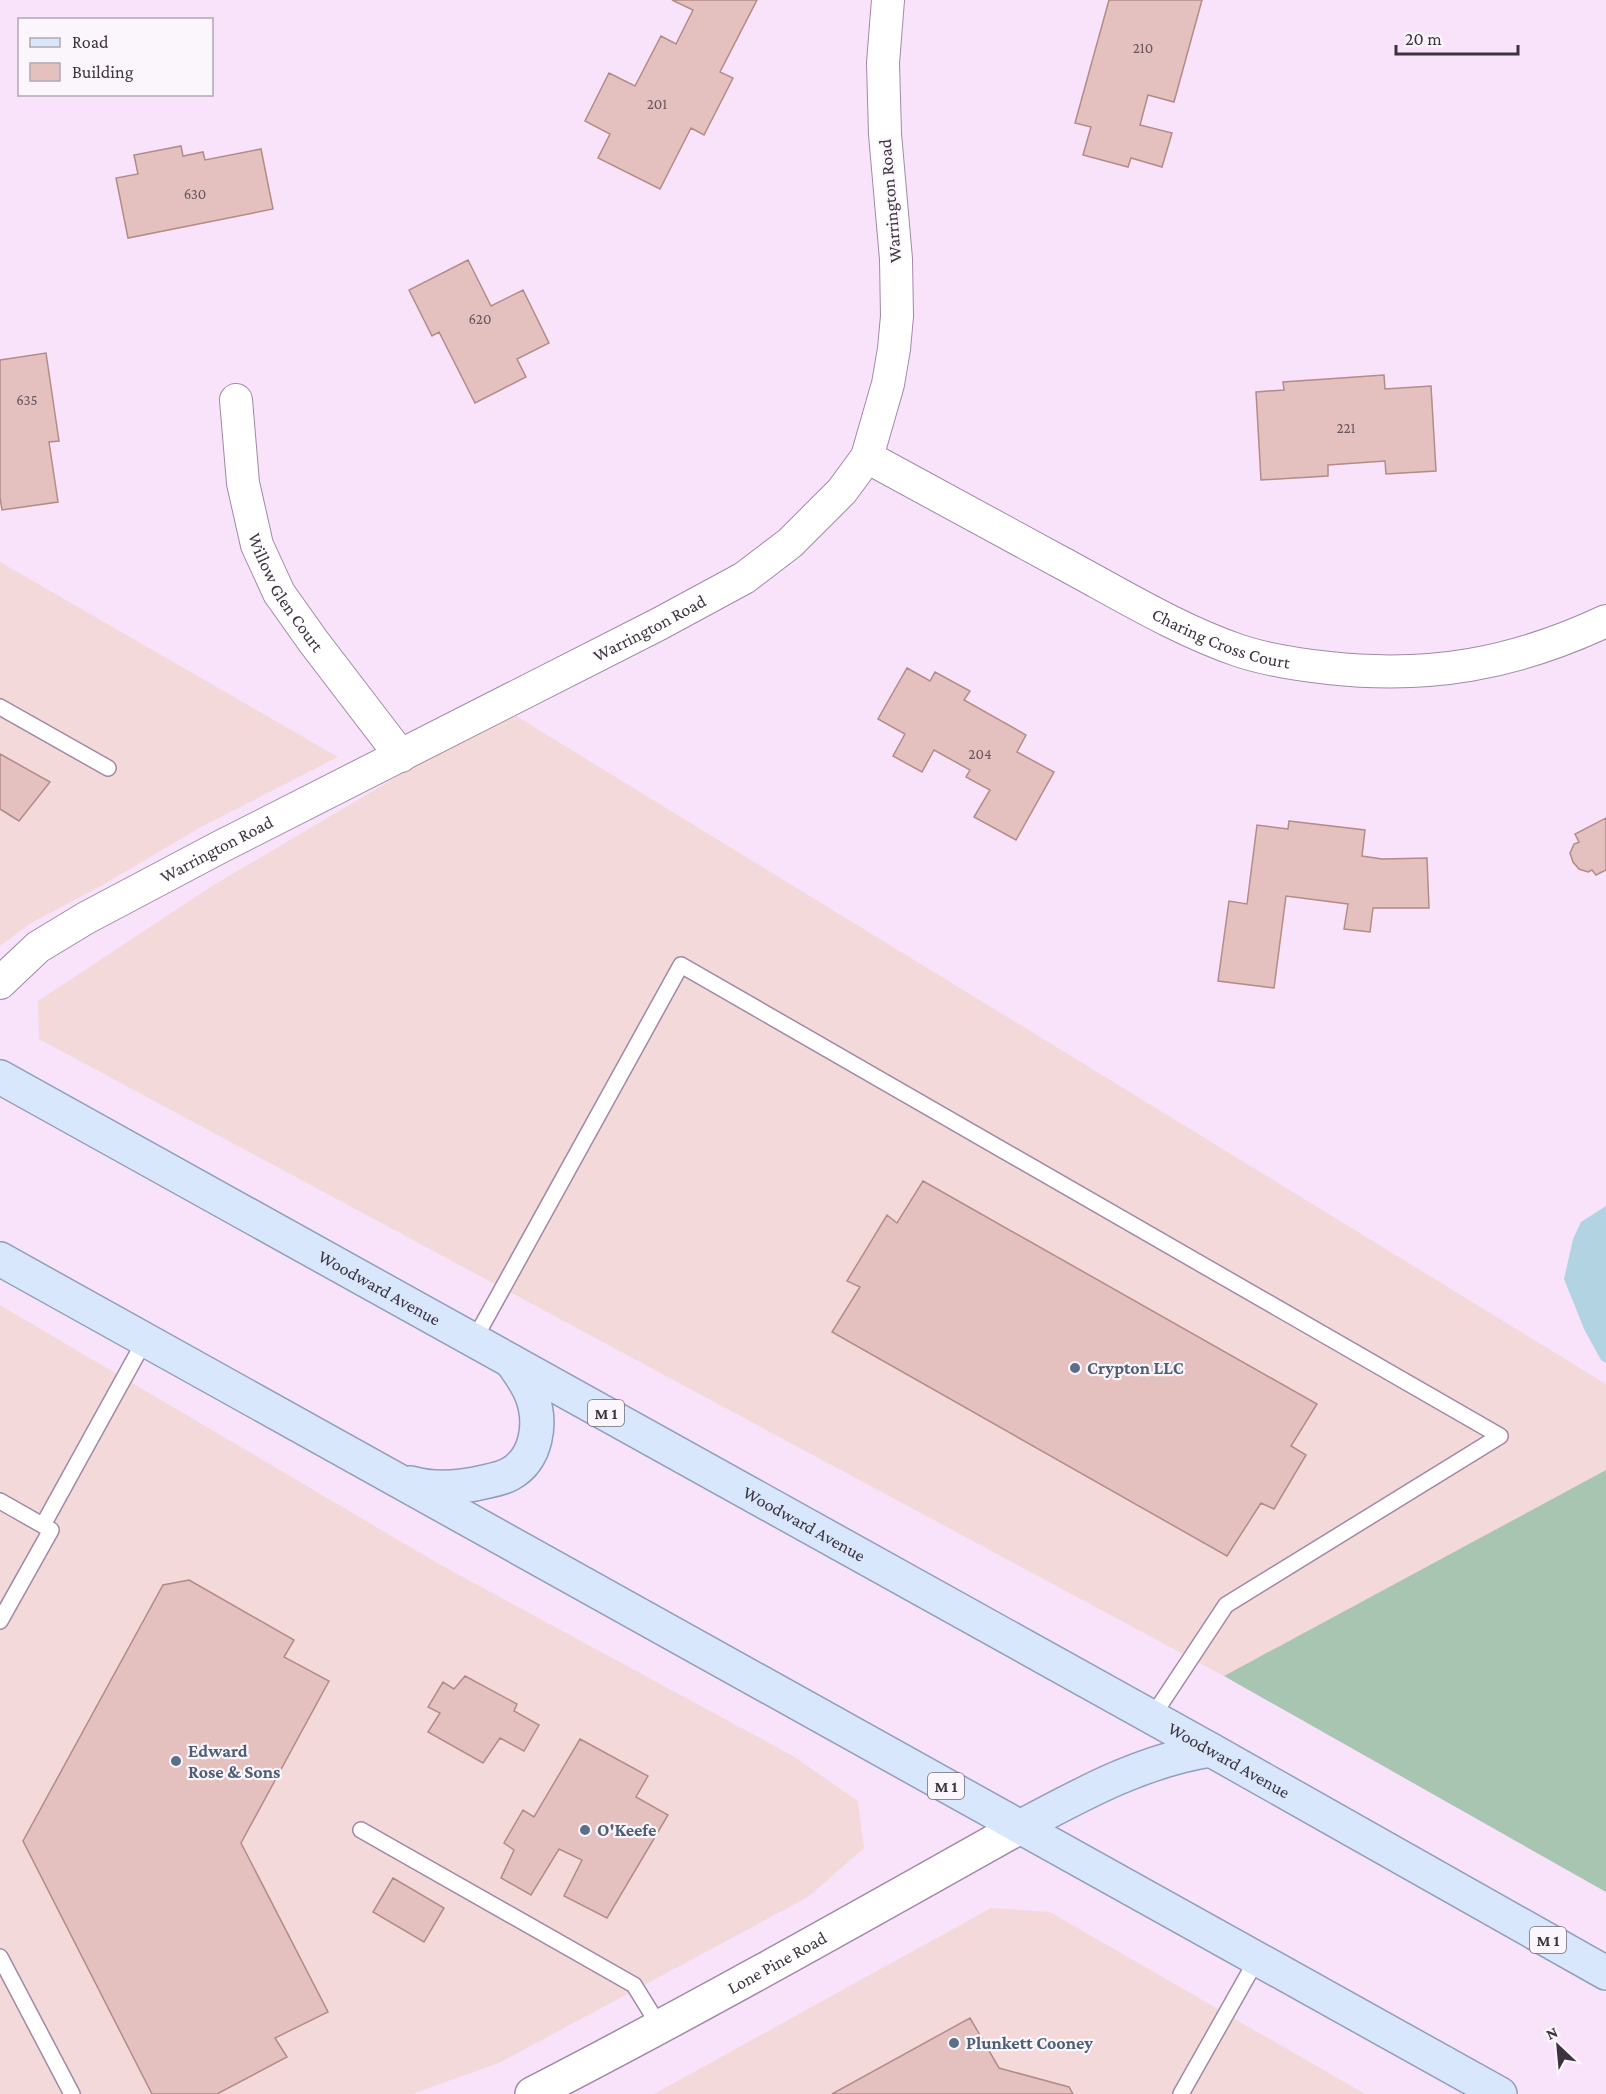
<svg xmlns="http://www.w3.org/2000/svg" width="1606" height="2094" viewBox="0 0 1606 2094" font-family="'Crimson Pro',serif">
<style>
.commercial{fill:#f4d9da}
.forest{fill:#a8c5b2}
.water{fill:#b2d3e1}
.building{fill:#e4c1be;stroke:#b38b88;stroke-width:1.5}
.lines{fill:none;stroke-linecap:round;stroke-linejoin:round}
.service-casing{stroke:#a189a6;stroke-width:18}
.minor-casing{stroke:#a189a6;stroke-width:34}
.tertiary-casing{stroke:#a189a6;stroke-width:36}
.primary-casing{stroke:#929eb9;stroke-width:36}
.service{stroke:#fff;stroke-width:15}
.minor{stroke:#fff;stroke-width:32}
.tertiary{stroke:#fff;stroke-width:33}
.primary{stroke:#d9e7fd;stroke-width:33}
.service-dot{fill:#5c6f8a;stroke:#fbf6fc;stroke-width:2}
.labels{text-anchor:middle;dominant-baseline:central;stroke-width:4.5;stroke-linejoin:round;paint-order:stroke}
.number-label{font-size:15px;fill:#67565f}
.shield{fill:#fbf6fc;stroke:#766e78;stroke-width:1.5}
.shield-label{font-size:16px;font-weight:bold;fill:#3d333f}
.street-label{font-size:18px;fill:#3d333f;stroke:#fbf6fc}
.service-label{font-size:18px;font-weight:bold;fill:#4e5e75;stroke:#fbf6fc;text-anchor:start}
</style>
<rect width="100%" height="100%" fill="#f8e3fb"/>
<!-- commercial -->
<path class="commercial" d="M0,562L338,757L201,827L101,886L31,923L0,946Z
M508,711L1606,1384V1470L1224,1676L39,1039L38,1001L212,886Z
M0,1305L439,1564L793,1756L858,1801L864,1848L808,1897L499,2063L412,2094H0Z
M991,1908L1050,1912L1365,2094H654Z"/>
<!-- forest -->
<path class="forest" d="M1606,1470V1892L1224,1676Z"/>
<!-- water -->
<path class="water" d="M1606,1206V1363L1601,1360L1585,1331L1564,1279L1573,1239L1581,1222Z"/>
<!-- building -->
<path class="building" d="M672,0H757L720,72L733,78L704,135L691,128L660,189L598,158L610,134L585,121L609,73L635,86L661,36L676,44L693,10Z
M1109,0H1202L1174,102L1148,95L1140,125L1172,133L1162,167L1131,158L1128,167L1083,155L1091,127L1075,123Z
M181,146L183,156L203,152L205,160L261,149L273,209L128,238L116,178L138,174L134,155Z
M468,260L491,306L523,290L549,343L517,359L526,377L475,403L439,332L432,336L409,290Z
M46,353L59,441L49,442L58,502L2,510L0,497V360Z
M1384,375L1385,389L1431,386L1436,471L1386,474L1385,461L1328,465V476L1261,480L1256,392L1284,390L1283,382Z
M907,668L930,681L935,672L970,691L964,700L1026,735L1017,752L1054,772L1016,840L974,817L990,790L966,777L970,770L934,750L922,772L893,756L905,734L878,719Z
M0,754L50,782L19,821L0,809Z
M1606,818V870L1596,875L1592,870L1588,872L1579,869L1573,862L1570,853L1574,844L1579,842L1575,834Z
M1289,821L1365,830L1362,856L1382,859L1427,858L1429,908H1373L1370,932L1344,929L1348,904L1286,896L1274,988L1218,981L1229,901L1247,904L1257,825L1288,829Z
M923,1181L1317,1404L1291,1446L1306,1455L1274,1509L1261,1503L1227,1556L832,1332L860,1287L847,1281L887,1215L897,1223Z
M189,1580L294,1640L284,1657L329,1681L241,1843L328,2012L275,2038L287,2057L217,2094H152L23,1841L163,1585Z
M465,1676L517,1704L514,1711L539,1725L524,1751L500,1738L483,1763L428,1732L440,1713L428,1707L443,1682L454,1689Z
M580,1739L648,1776L636,1797L668,1815L607,1918L564,1896L582,1860L559,1849L531,1895L501,1878L514,1850L504,1843L523,1810L534,1817Z
M393,1878L444,1908L424,1942L373,1912Z
M970,2018L999,2068L1069,2087L1073,2094H832Z"/>
<g class="lines">
<!-- service casing -->
<g class="service-casing">
<path id="service" d="M0,707L108,768
M474,1340L681,965L1500,1436L1226,1605L1152,1717
M0,1501L51,1530L0,1621
M43,1525L145,1340
M361,1830L634,1985L660,2027
M0,1957L72,2094
M1181,2094L1257,1959"/>
</g>
<!-- minor casing -->
<g class="minor-casing">
<g id="minor">
<path id="s1" d="M236,400L243,483L257,545L279,593L313,641L401,756"/>
<path id="s2" d="M867,457C932,493 997,528 1062,563C1120,594 1178,630 1240,651C1268,660 1300,665 1329,668C1430,679 1514,664 1606,621"/>
<path id="s3" d="M0,983L38,947L86,918L220,847L659,624L744,578L790,543L842,491L867,457L888,384L894,349L897,316L896,259L885,134L883,63L888,0"/>
</g>
</g>
<!-- tertiary casing -->
<g class="tertiary-casing">
<g id="tertiary">
<path id="s4" d="M532,2094C697,2009 858,1918 1020,1827"/>
</g>
</g>
<!-- primary casing -->
<g class="primary-casing">
<g id="primary">
<path id="s5" d="M0,1077L1211,1750L1606,1973"/>
<path d="M0,1259L1500,2094"/>
<path d="M411,1483C432,1489 453,1488 475,1484C486,1481 500,1480 510,1474C537,1459 542,1423 532,1396C527,1383 519,1372 511,1361"/>
<path d="M1020,1827C1082,1794 1141,1761 1211,1750"/>
</g>
</g>
<!-- service -->
<use href="#service" class="service"/>
<!-- minor -->
<use href="#minor" class="minor"/>
<!-- tertiary -->
<use href="#tertiary" class="tertiary"/>
<!-- primary -->
<use href="#primary" class="primary"/>
</g>
<!-- markers -->
<g class="service-dot">
<circle cx="1075" cy="1368" r="6"/>
<circle cx="176" cy="1761" r="6"/>
<circle cx="585" cy="1830" r="6"/>
<circle cx="954" cy="2043" r="6"/>
</g>
<g class="labels">
<!-- number labels -->
<g class="number-label">
<text x="1143" y="48">210</text>
<text x="657" y="104">201</text>
<text x="195" y="194">630</text>
<text x="480" y="319">620</text>
<text x="27" y="400">635</text>
<text x="1346" y="428">221</text>
<text x="980" y="754">204</text>
</g>
<!-- shield labels -->
<g class="shield">
<rect x="588" y="1400" width="36" height="26" rx="4.5"/>
<rect x="928" y="1773" width="36" height="26" rx="4.5"/>
<rect x="1530" y="1927" width="36" height="26" rx="4.5"/>
</g>
<g class="shield-label">
<text x="606" y="1413">M 1</text>
<text x="946" y="1786">M 1</text>
<text x="1548" y="1940">M 1</text>
</g>
<!-- street labels -->
<g class="street-label">
<text transform="translate(890 201) rotate(-95)">Warrington Road</text>
<text stroke="none"><textPath href="#s1" startOffset="202">Willow Glen Court</textPath></text>
<text stroke="none"><textPath href="#s3" startOffset="742">Warrington Road</textPath></text>
<text stroke="none"><textPath href="#s2" startOffset="399">Charing Cross Court</textPath></text>
<text stroke="none"><textPath href="#s3" startOffset="256">Warrington Road</textPath></text>
<text stroke="none"><textPath href="#s5" startOffset="434">Woodward Avenue</textPath></text>
<text stroke="none"><textPath href="#s5" startOffset="920">Woodward Avenue</textPath></text>
<text stroke="none"><textPath href="#s5" startOffset="1406">Woodward Avenue</textPath></text>
<text stroke="none"><textPath href="#s4" startOffset="278">Lone Pine Road</textPath></text>
</g>
<!-- service labels -->
<g class="service-label">
<text x="1087" y="1368">Crypton LLC</text>
<text x="188" y="1751">Edward<tspan x="188" dy="21">Rose &amp; Sons</tspan></text>
<text x="597" y="1830">O'Keefe</text>
<text x="966" y="2043">Plunkett Cooney</text>
</g>
</g>
<!-- legend -->
<rect x="18" y="18" width="195" height="78" fill="#fbf6fc" stroke="#afa8b0" stroke-width="1.5"/>
<rect x="30" y="38" width="30" height="9" fill="#d9e7fd" stroke="#afa8b0" stroke-width="1.5"/>
<text x="72" y="48" font-size="18" fill="#3d333f">Road</text>
<rect x="30" y="63" width="30" height="18" fill="#e4c1be" stroke="#afa8b0" stroke-width="1.5"/>
<text x="72" y="78" font-size="18" fill="#3d333f">Building</text>
<!-- north arrow -->
<g transform="translate(1558 2046) rotate(334)" stroke="#fbf6fc" stroke-width="4.5" paint-order="stroke">
<path d="M0-4.5L10 22L0 15L-10 22Z" fill="#3d333f"/>
<text y="-9" font-size="16" font-weight="bold" text-anchor="middle" fill="#3d333f">N</text>
</g>
<!-- scale -->
<path d="M1396 45v9h122v-9" fill="none" stroke="#3d333f" stroke-width="3"/>
<text x="1405" y="45" font-size="18" fill="#3d333f" stroke="#fbf6fc" stroke-width="4.5" paint-order="stroke">20 m</text>
</svg>
